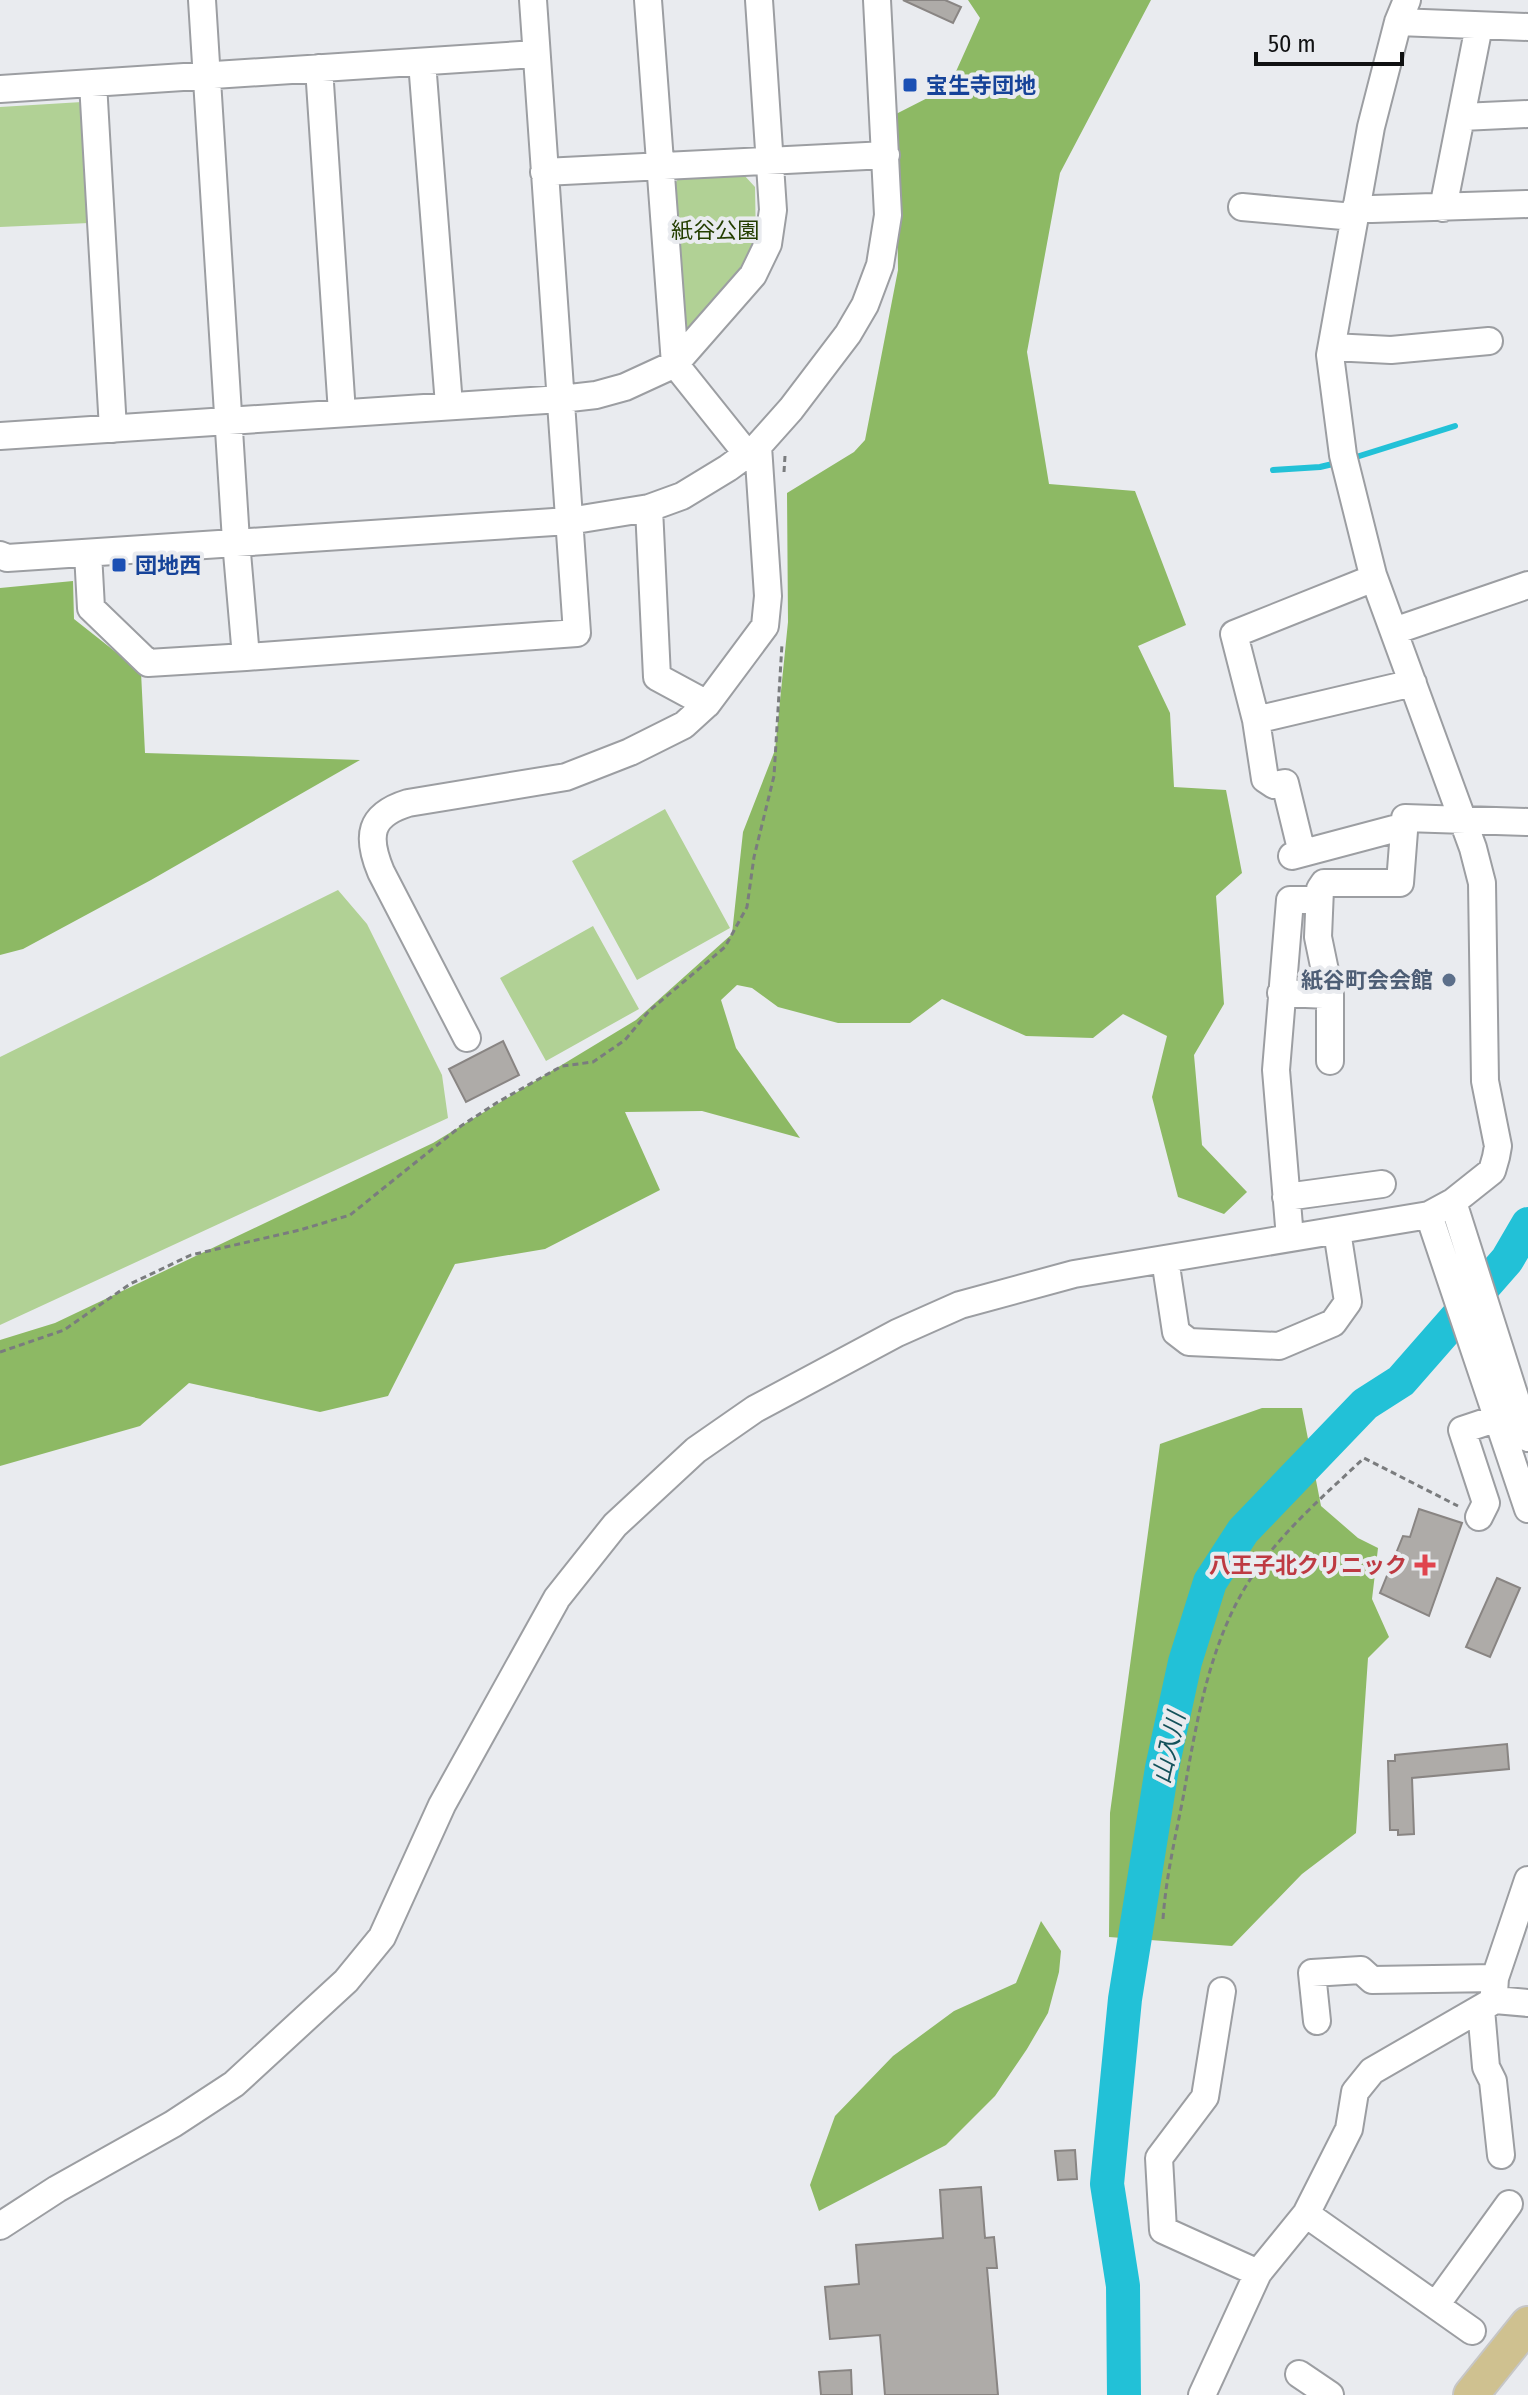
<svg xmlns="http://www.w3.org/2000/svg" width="1528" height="2395" viewBox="0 0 1528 2395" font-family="'Fira Sans Condensed','Noto Sans JP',sans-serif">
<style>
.green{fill:#b1d195}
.forest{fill:#8db964}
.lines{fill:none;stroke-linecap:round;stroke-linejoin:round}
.stream{stroke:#22c1d7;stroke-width:6}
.river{stroke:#22c1d7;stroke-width:34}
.building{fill:#aeaba8;stroke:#898583;stroke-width:2}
.minor-casing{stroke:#9c9ea2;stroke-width:30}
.major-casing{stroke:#c6c6c6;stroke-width:38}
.path{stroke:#7a7c7e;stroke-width:3;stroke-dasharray:6 4;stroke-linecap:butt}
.minor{stroke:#fff;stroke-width:26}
.major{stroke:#cfc190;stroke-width:34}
.transit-dot{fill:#1a4fb4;stroke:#e9ebef;stroke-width:3}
.service-dot{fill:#5c6f8a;stroke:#e9ebef;stroke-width:3}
.health-dot{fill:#e0444e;stroke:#e9ebef;stroke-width:3}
.labels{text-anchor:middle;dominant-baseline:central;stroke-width:8;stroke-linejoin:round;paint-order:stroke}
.transit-label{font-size:22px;font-weight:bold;fill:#164399;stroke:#e9ebef;text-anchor:start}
.park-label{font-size:22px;fill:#243e00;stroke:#e9ebef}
.service-label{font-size:22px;font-weight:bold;fill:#4e5e75;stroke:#e9ebef;text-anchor:end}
.health-label{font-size:22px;font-weight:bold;fill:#be3a42;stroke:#e9ebef;text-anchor:end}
.water-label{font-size:24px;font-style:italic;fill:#14515a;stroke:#e9ebef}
</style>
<rect width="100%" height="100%" fill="#e9ebef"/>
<!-- green -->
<path class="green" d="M82,102L89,223L0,227V107Z
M744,175L755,187L756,243L738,277L690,332L679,325L671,188L680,177Z
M665,809L730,928L637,980L572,861Z
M338,890L367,924L442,1075L448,1118L0,1325V1057Z
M593,926L639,1009L546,1061L500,978Z"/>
<!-- forest -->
<path class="forest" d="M968,0H1151L1060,173L1027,352L1049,484L1135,491L1186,625L1138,646L1170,713L1174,787L1226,790L1242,873L1216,896L1224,1004L1194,1055L1202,1145L1247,1192L1224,1214L1178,1197L1152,1097L1167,1036L1123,1014L1093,1038L1026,1036L942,999L910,1023H838L778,1007L752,988L737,985L721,1000L736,1048L800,1138L702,1111L625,1112L660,1190L545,1249L455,1264L388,1396L320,1412L189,1383L140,1426L0,1466V1340L55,1323L433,1143L636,1020L732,934L743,832L775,750L788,622L787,493L854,452L865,440L898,270L896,114L949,87L980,18Z
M73,581L74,619L141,672L145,753L360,760L151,880L23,949L0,955V588Z
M1262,1408H1302L1321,1506L1358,1538L1378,1548L1372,1599L1389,1637L1368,1658L1356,1833L1302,1874L1232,1946L1109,1937L1110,1813L1160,1444Z
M1041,1921L1061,1951L1059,1972L1048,2013L1027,2049L995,2096L946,2145L819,2211L810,2185L835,2116L893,2056L954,2011L1016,1983Z"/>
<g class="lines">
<!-- stream -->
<path class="stream" d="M1353,458L1455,426
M1273,470L1320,467L1337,463"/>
<!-- river -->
<path class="river" d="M1124,2395L1123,2286L1107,2184L1125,1999L1162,1768L1185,1662L1210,1582L1243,1531L1365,1404L1401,1381L1507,1260L1528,1224"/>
</g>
<!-- building -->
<path class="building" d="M903,0H945L961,7L953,23Z
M503,1041L519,1075L466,1102L449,1069Z
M1419,1509L1462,1523L1429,1616L1380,1593L1403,1536L1410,1537Z
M1497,1578L1520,1588L1490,1657L1466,1647Z
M1507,1744L1509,1769L1412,1778L1414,1834L1398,1835V1830H1390L1388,1761H1395V1755Z
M1075,2150L1077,2179L1058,2180L1055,2151Z
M981,2187L985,2238L994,2237L997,2268H987L998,2395H885L880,2335L830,2339L825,2287L859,2284L856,2245L943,2238L940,2190Z
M851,2370L852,2395H821L819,2372Z"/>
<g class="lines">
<!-- minor casing -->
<g class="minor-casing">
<path id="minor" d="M202,0L236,541L246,657L577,633L533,0
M648,0L675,364L747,454
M1398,22L1528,27
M422,62L449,405
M319,68L342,413
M93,83L113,429
M0,89L536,54
M1462,117L1528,114
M544,172L886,155
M1242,207L1354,217
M1356,207L1372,209L1528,204
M1443,208L1479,26
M1332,347L1391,350L1489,341
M0,436L561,399L596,395L625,387L675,364L753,275L768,244L773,210L759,0
M649,508L657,677L707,704
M88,553L91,608L148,663L246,657
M0,555L7,558L569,521L649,508L682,496L728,468L758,446L791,409L848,334L865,305L880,265L888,215L877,0
M1394,631L1528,585
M1256,720L1413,683
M1302,853L1285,783L1274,785L1265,779L1256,720L1234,634L1374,578
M1292,856L1405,826
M1281,993L1330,995
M467,1038L381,872C366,836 369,815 408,803L566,777L630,752L684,725L707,704L765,626L768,596L758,446
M1330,1061V995L1318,937L1320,889L1324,883H1400L1405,818L1528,822
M1286,1197L1382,1184
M1453,1202L1528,1438
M1429,1215L1528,1509
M1290,1238L1276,1070L1290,900H1319
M1165,1259L1176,1332L1189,1342L1279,1346L1333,1323L1348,1302L1337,1231
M1479,1517L1486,1503L1462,1430L1498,1418
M1222,1991L1205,2097L1159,2158L1163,2230L1258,2273
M1494,1993L1495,1978L1528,1880
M1481,2009L1486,2067L1493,2081L1501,2155
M1317,2021L1312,1973L1361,1970L1372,1980L1495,1978
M1306,2214L1472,2331
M0,2226L57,2189L173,2124L234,2084L346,1981L382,1937L442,1805L557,1598L615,1525L696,1450L755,1409L897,1333L960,1305L1074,1274L1429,1215L1453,1202L1492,1171L1496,1157L1498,1146L1485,1081L1482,883L1473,848L1373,575L1343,455L1330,355L1371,127L1398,22L1407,0
M1436,2305L1509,2204
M1299,2374L1330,2395
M1202,2395L1258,2273L1306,2214L1349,2129L1355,2092L1372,2071L1495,2000L1528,2003"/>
</g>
<!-- major casing -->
<g class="major-casing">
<path id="major" d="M1471,2395L1528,2324"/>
</g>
<!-- path -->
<path class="path" d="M784,472L785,456
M0,1352L64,1330L130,1284L191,1255L300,1230L350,1215L461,1126L498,1102L562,1066L593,1062L625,1040L649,1011L725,947L747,907L754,857L774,776L782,644
M1163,1919C1166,1877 1175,1839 1183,1798C1197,1720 1210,1634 1258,1568C1287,1527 1328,1492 1364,1458L1458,1506"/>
<!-- minor -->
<use href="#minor" class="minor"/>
<!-- major -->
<use href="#major" class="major"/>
</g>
<!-- markers -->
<g class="transit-dot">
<rect x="902" y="77" width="16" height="16" rx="4"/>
<rect x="111" y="557" width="16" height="16" rx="4"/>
</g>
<circle class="service-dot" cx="1449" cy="980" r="8"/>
<path class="health-dot" d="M1421 1553h8v8h8v8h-8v8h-8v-8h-8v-8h8z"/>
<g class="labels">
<!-- transit labels -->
<g class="transit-label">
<text x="926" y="85">宝生寺団地</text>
<text x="135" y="565">団地西</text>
</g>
<!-- park labels -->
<g class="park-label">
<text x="715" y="230">紙谷公園</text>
</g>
<!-- service labels -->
<g class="service-label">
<text x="1433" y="980">紙谷町会会館</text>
</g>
<!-- health labels -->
<g class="health-label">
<text x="1407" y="1565">八王子北クリニック</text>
</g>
<!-- water labels -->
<g class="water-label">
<text transform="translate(1169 1748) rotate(-77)">山入川</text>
</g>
</g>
<!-- scale -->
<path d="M1256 52v12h146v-12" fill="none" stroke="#101112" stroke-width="4"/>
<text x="1268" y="52" font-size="24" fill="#101112" stroke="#e9ebef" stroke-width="6" paint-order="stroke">50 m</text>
</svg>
